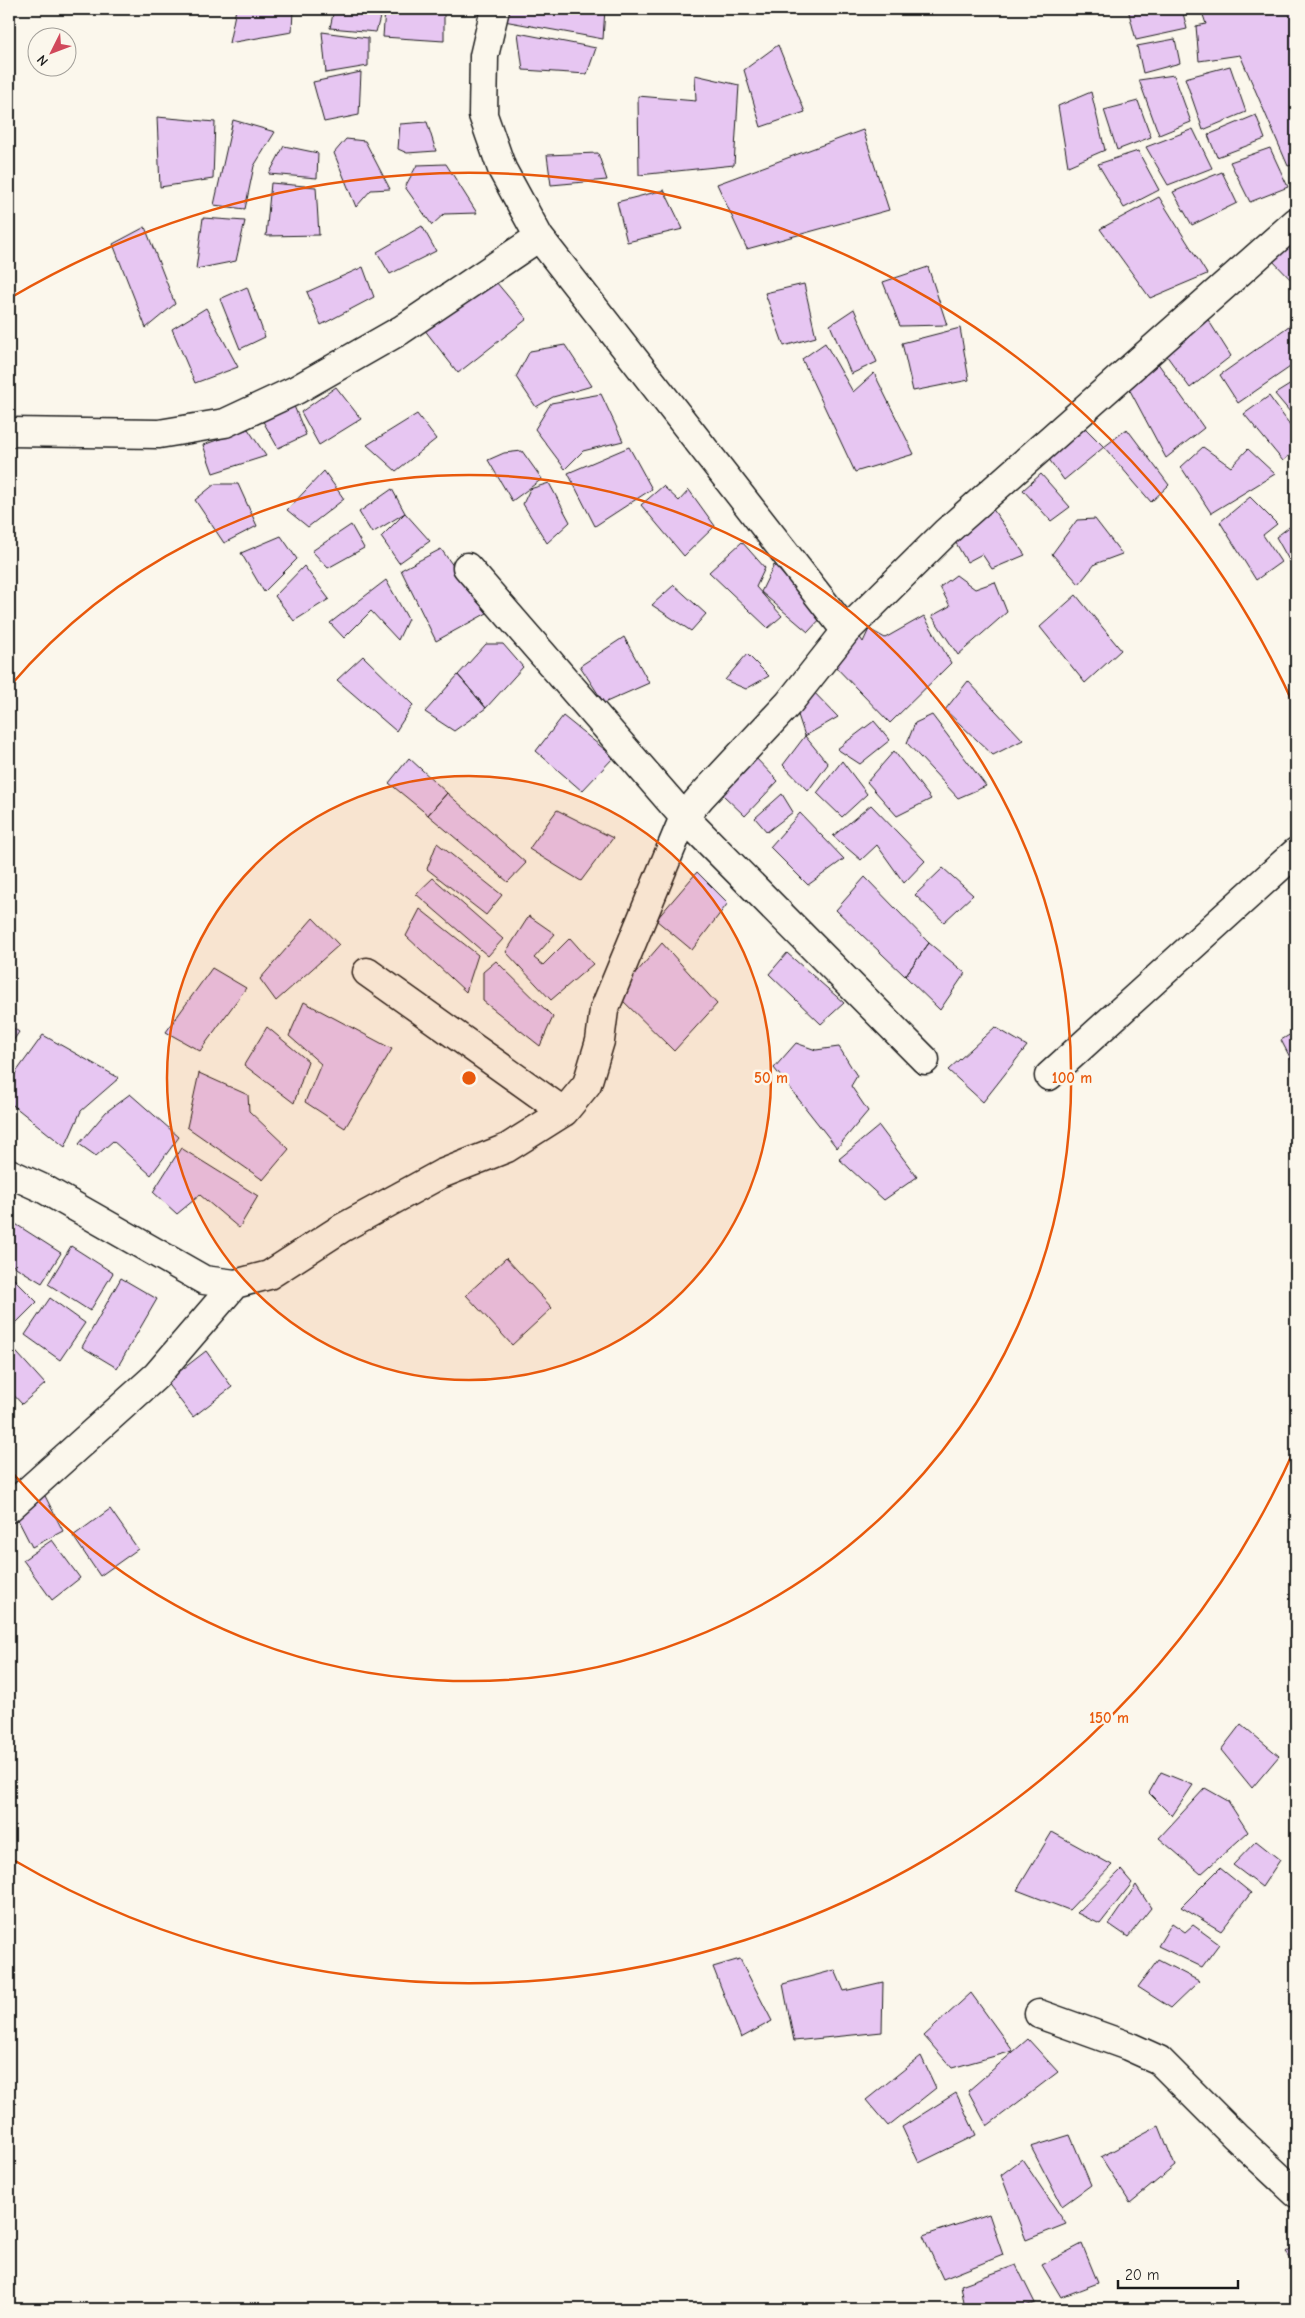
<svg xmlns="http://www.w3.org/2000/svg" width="1305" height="2318" viewBox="0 0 1305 2318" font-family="'Comic Neue',sans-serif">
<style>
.building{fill:#e7c6f2;stroke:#1c1c1c}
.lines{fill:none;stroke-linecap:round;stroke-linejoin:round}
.street-casing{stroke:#1c1c1c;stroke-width:31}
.street{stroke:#fbf7ec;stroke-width:28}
.ring{fill:none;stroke:#e8590c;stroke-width:2.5}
.centre{fill:#e8590c;stroke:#fbf7ec;stroke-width:2.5}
.ring-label{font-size:15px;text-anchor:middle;font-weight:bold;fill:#e8590c;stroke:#fbf7ec;stroke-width:5;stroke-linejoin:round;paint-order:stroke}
</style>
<rect width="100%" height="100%" fill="#fbf7ec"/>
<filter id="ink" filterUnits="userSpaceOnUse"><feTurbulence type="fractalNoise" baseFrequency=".02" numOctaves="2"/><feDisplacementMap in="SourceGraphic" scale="10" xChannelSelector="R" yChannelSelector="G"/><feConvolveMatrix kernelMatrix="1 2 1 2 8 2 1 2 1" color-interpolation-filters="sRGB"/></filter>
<g filter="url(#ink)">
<!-- building -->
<path class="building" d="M236,9H293L292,32L229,43Z
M334,9L382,10L376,32L330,28Z
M385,9L444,11V41L383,37Z
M508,9H605L603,39L504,21Z
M633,9H691L692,15L634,13Z
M1128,9H1182L1187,29L1136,40Z
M1201,9H1296V164L1288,166L1240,55L1199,61L1196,26L1206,24Z
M322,32L368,38V66L326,73Z
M518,33L596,48L587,74L523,70Z
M1175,39L1180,63L1143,73L1137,46Z
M778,45L805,112L761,127L744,70Z
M1230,66L1246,112L1203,130L1185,78Z
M361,72L359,115L324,122L313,82Z
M695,75L739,85L734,165L639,175L638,96L696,101Z
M1174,75L1191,122L1159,135L1139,80Z
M1091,92L1105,150L1068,166L1058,106Z
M1138,101L1151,137L1117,150L1104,110Z
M1256,115L1265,139L1217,157L1208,135Z
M157,117L215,122L213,179L160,187Z
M233,120L275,132L254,166L245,209L214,205Z
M427,122L436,151L407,153L398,149L400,124Z
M1193,129L1212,168L1168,185L1146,147Z
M863,130L889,210L747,249L717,184Z
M346,139L365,141L390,189L371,190L356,207L334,153Z
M284,146L318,153L317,178L269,174Z
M1270,148L1288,187L1250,202L1230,162Z
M1138,151L1159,190L1124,208L1098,164Z
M598,153L607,180L551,185L547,155Z
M446,164L477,213L444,214L432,225L405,187L417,165Z
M1222,172L1237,203L1192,225L1173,192Z
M271,183L316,187L319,235L266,236Z
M664,190L683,229L627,242L617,202Z
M1159,197L1207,274L1150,298L1100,229Z
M203,218L245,221L236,261L196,269Z
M422,226L436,251L390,274L377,252Z
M145,227L175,304L146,328L113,244Z
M1296,239V285L1270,258Z
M363,267L374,297L321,325L307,292Z
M928,267L947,325L900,326L883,282Z
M491,276L527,319L458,373L424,329Z
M804,284L816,337L784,346L765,293Z
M247,287L265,337L240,349L220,299Z
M206,308L238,367L195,383L172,329Z
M854,309L877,362L851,374L830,325Z
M1207,318L1231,356L1190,388L1161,348Z
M1296,321V363L1238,403L1220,375Z
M960,328L969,380L913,391L902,343Z
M825,343L853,392L874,373L914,454L855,472L802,359Z
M565,345L592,386L553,397L536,407L516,377L530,351Z
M1157,362L1204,428L1166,458L1126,383Z
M1296,381V419L1275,394Z
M336,387L361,419L319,445L301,412Z
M601,394L623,441L583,451L565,469L535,429L551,403Z
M1269,396L1296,433V450L1283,461L1244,414Z
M294,406L306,435L278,448L260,416Z
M417,414L436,439L396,471L367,445Z
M1077,420L1104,447L1064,480L1043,451Z
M248,429L266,456L213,473L203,445Z
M1127,429L1169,485L1151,502L1104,447Z
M629,447L652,489L595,526L568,473Z
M1203,447L1231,467L1248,449L1275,474L1211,513L1181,467Z
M522,451L542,479L512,501L488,460L504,453Z
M324,471L344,499L308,527L287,510Z
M1041,474L1070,507L1051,521L1023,490Z
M549,483L570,522L547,543L523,504L530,489Z
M215,484H238L257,526L224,543L195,500Z
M663,486L679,501L689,490L715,526L684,556L641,505Z
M392,489L405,513L372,533L359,512Z
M1250,497L1277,524L1263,535L1281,562L1256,580L1220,522Z
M992,508L1025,555L992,569L982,554L967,562L953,538Z
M405,513L430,541L399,563L381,537Z
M1095,519L1122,554L1095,564L1079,584L1052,554L1077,520Z
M1296,522V557L1290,562L1276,537Z
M351,525L364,548L328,568L312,551Z
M281,536L297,559L264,592L241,553Z
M742,542L765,568L756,587L782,616L768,628L709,572Z
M441,549L487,613L436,641L401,570Z
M774,565L823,616L808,632L761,592Z
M304,566L329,599L294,621L275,596Z
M956,575L975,589L995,582L1007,612L958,655L932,616L950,606L940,587Z
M386,580L408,619L398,640L371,611L344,638L330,623Z
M674,585L706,614L691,631L652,605Z
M1076,595L1121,650L1085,683L1040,627Z
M924,616L951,663L890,723L828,659L857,633L863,642L869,629L885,638Z
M624,637L649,683L604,703L580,666Z
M486,644H503L523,667L486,708L458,675Z
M747,654L769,676L746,689L725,680Z
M363,656L413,705L396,731L337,680Z
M458,675L486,708L454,731L425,712Z
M968,681L1023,740L993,755L945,710Z
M808,686L838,717L805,736L796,709Z
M932,715L986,786L958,798L907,743L915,723Z
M563,716L614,757L582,791L536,751Z
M874,721L890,740L860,764L837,749Z
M805,736L828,764L808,791L783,765Z
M894,751L931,799L897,816L867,782Z
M752,754L778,781L745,816L723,795Z
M409,758L447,793L428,815L389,783Z
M842,761L867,794L842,817L817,793Z
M447,793L526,863L508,882L428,815Z
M782,794L793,812L767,832L755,818Z
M871,805L925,861L904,883L877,845L861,860L833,836Z
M557,810L613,838L581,881L529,849Z
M800,813L844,859L808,885L770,847Z
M437,843L502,895L486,915L427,869Z
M943,868L973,895L944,922L915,895Z
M697,872L728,903L692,950L656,920Z
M865,877L929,943L905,976L836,910Z
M433,878L503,939L488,956L416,894Z
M420,909L478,955L466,992L406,936Z
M529,916L555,934L534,958L543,965L570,938L593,964L551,1000L506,952Z
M313,918L339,945L276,1001L260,979Z
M662,943L717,1004L674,1051L617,995Z
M929,943L965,973L940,1010L905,976Z
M787,953L844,1003L821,1024L769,974Z
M496,961L553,1017L540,1046L483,1001V972Z
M212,968L246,988L200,1051L166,1032Z
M304,1002L392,1049L345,1128L305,1102L321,1064L289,1036Z
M9,1025L19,1032L9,1047Z
M267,1027L308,1061L294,1103L244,1065Z
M995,1027L1027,1046L983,1102L948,1070Z
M1296,1031V1069L1281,1040Z
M43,1035L119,1078L81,1111L65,1147L9,1102V1082Z
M796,1043L816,1050L839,1047L857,1076L851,1086L868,1111L837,1148L774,1068Z
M199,1073L248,1095L249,1111L289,1149L263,1180L187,1127Z
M130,1094L179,1137L151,1175L113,1141L96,1156L79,1144L106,1112Z
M879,1126L917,1177L884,1200L839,1159Z
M181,1148L258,1196L239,1228L200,1195L177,1214L153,1192Z
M14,1223L61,1253L42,1283L9,1263V1231Z
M71,1246L113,1273L90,1311L48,1284Z
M506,1258L552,1308L512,1345L466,1295Z
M9,1274L37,1302L9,1330Z
M121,1278L157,1299L117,1368L82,1347Z
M50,1298L85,1323L60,1360L25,1335Z
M9,1344L45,1384L22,1404L9,1390Z
M206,1351L232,1387L193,1417L166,1382Z
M43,1492L63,1531L32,1547L12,1508Z
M110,1509L138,1549L100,1576L73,1536Z
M52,1540L80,1578L52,1600L23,1560Z
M1241,1724L1279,1756L1252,1788L1221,1750Z
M1161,1772L1193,1785L1172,1816L1149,1793Z
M1205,1788L1228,1801L1248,1832L1201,1874L1159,1838Z
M1052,1832L1112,1865L1069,1910L1017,1890Z
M1256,1841L1280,1860L1262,1887L1233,1865Z
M1220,1868L1251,1893L1221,1931L1181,1907Z
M1121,1870L1132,1883L1100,1924L1077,1913Z
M1136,1885L1151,1908L1128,1937L1109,1924Z
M1172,1923L1185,1932L1193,1925L1219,1944L1202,1967L1158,1946Z
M740,1959L772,2021L741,2038L713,1967Z
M1158,1960L1199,1981L1171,2008L1138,1987Z
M835,1970L844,1991L883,1982L882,2032L794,2041L783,1984Z
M971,1993L1013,2051L952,2068L924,2036Z
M1028,2039L1058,2072L987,2126L968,2091Z
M921,2056L936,2088L888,2126L866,2100Z
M956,2093L976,2135L919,2163L902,2127Z
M1159,2126L1175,2166L1130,2203L1101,2157Z
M1070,2135L1091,2185L1062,2206L1031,2147Z
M1022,2159L1066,2224L1026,2240L1001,2175Z
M989,2214L1003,2255L943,2279L923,2236Z
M1082,2244L1098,2283L1061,2297L1042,2265Z
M1296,2246V2265L1286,2253Z
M1016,2265L1035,2303L1014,2309H965L961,2285Z"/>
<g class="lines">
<!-- street casing -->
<g class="street-casing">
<path id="street" d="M495,9L484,56L483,115L502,169L539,237L846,631
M9,432L159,434L225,423L296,390L401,330L539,237
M467,567L684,817L925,1060
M367,972L564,1112
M1049,1076L1296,852
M9,1173L44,1189L204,1280L235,1284L269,1275L342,1228L441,1174L507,1148L564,1112L587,1084L600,1041L604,1010L684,817L700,798L789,703L846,631L946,532L1296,222
M9,1508L156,1376L235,1284
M1039,2014L1128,2046L1159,2060L1235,2136L1296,2193"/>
</g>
<!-- street -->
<use href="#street" class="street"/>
</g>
</g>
<!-- distance rings -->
<circle cx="469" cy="1078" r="302" fill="#e8590c" fill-opacity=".12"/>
<g class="ring">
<circle cx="469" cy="1078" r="302"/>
<path d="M10 686A603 603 0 1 1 10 1470"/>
<path d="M1296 1446A905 905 0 0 1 10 1858M10 298A905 905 0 0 1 1296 710"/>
</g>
<circle cx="469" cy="1078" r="8" class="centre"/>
<g class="ring-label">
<text x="771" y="1083">50 m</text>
<text x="1072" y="1083">100 m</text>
<text x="1109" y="1723">150 m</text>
</g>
<!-- margin -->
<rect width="1305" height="2318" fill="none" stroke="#fbf7ec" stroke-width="30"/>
<rect x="15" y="15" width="1275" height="2288" fill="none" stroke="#1c1c1c" stroke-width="2" filter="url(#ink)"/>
<!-- north arrow -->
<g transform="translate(52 52) rotate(228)"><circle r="24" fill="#fbf7ec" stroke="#a29f99"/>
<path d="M0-4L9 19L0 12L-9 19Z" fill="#d1495b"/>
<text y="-8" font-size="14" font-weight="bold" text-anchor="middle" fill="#1c1c1c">N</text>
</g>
<!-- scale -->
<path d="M1118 2280v8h120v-8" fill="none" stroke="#1c1c1c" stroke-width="2.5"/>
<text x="1125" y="2280" font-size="15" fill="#1c1c1c" stroke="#fbf7ec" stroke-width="4" paint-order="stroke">20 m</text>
</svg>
